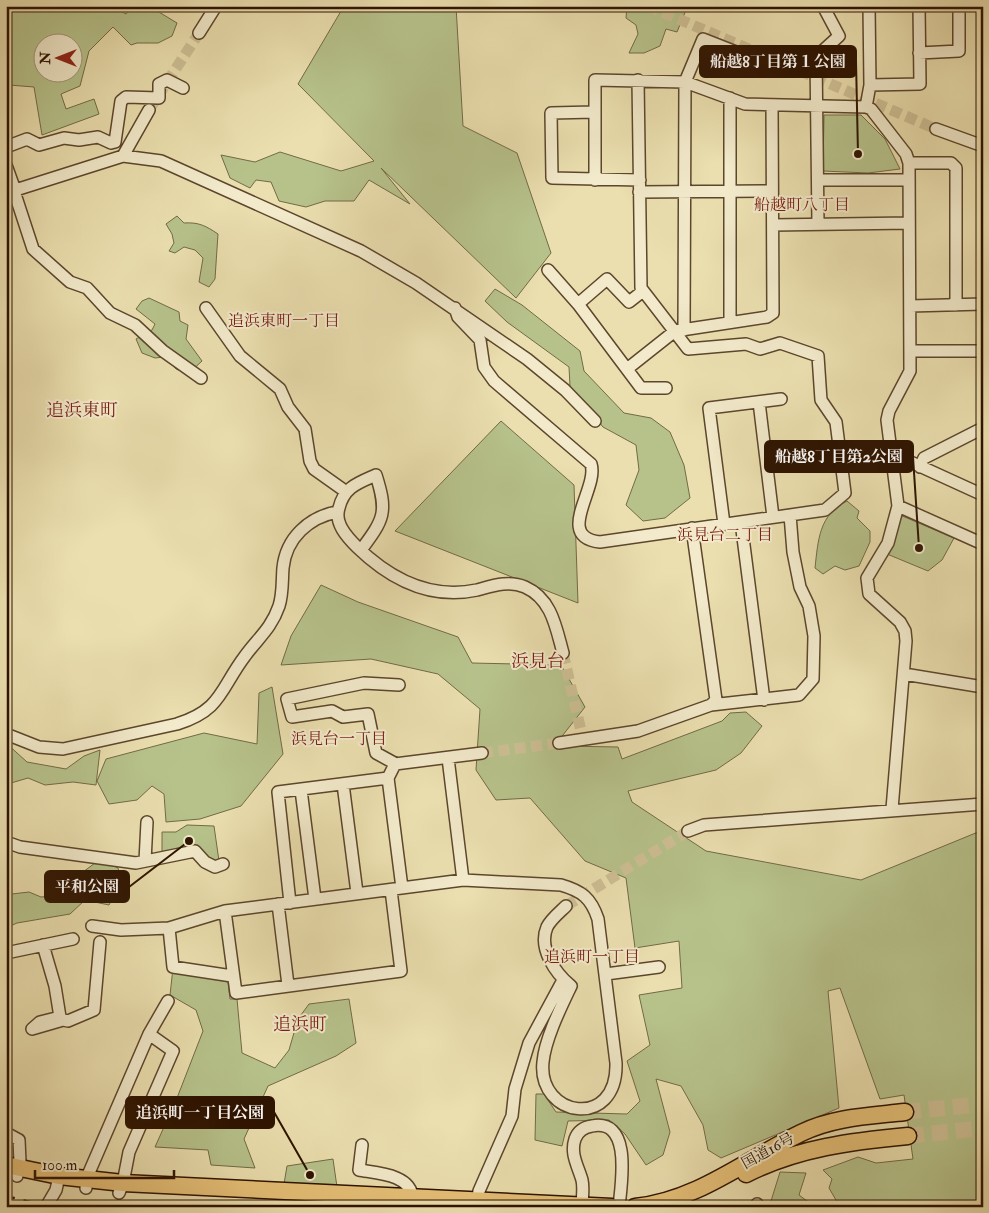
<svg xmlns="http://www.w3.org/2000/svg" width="989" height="1213" viewBox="0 0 989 1213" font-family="'IM FELL Double Pica','Noto Serif JP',serif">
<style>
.green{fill:#b7c28b;stroke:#726a46;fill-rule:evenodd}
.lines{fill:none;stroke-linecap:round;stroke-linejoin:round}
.minor-tunnel{stroke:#cec095;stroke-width:11;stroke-dasharray:11 5.5;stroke-linecap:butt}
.highway-tunnel{stroke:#cec095;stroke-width:16;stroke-dasharray:16 8;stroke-linecap:butt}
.minor-casing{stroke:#5c462c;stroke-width:14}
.highway-casing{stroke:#2d1300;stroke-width:19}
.minor{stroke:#f2eacb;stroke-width:11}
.highway{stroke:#e6c078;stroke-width:16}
.rail{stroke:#2d1300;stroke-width:2.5;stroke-dasharray:9 9;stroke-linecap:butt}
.labels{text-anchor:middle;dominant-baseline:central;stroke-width:4;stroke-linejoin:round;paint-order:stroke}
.street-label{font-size:15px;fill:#2d1300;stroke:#f2eacb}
.neighbourhood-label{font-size:16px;fill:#7a1f14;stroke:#f2eacb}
.quarter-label{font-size:18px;fill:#7a1f14;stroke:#f2eacb}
.leader{fill:none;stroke:#2d1300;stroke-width:2}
.callout-dot{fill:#2d1300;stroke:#f2eacb;stroke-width:2}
.callout{fill:#2d1300;stroke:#2d1300;stroke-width:2}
.callout-label{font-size:16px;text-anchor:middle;font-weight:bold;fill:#fff}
</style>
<rect width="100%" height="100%" fill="#ebdfaf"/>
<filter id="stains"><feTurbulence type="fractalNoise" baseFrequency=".004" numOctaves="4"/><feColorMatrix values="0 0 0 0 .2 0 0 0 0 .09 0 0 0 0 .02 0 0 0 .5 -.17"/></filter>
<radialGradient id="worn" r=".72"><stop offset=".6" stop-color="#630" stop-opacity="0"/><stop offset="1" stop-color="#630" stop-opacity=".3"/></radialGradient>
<!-- green -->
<path class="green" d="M6,6H111L126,14L133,6H149L177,23L172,36L158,43H137L131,45L113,27L89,51L80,86L61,94L66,109L94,99L99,114L42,135L34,87L9,85L6,81ZM42,42H72V72H42Z
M344,6H456L463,126L517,153L551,253L516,298L381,168L410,204L369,180L354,201H325L306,207L279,201L271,182L256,180L250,188L230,178L221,155L255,162L280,152L341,171L374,161L298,84Z
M627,6H682L686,10L677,32L666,29L660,46L644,53H629L638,34L636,25L626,18Z
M824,115H861L885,139L900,169L868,173L823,171Z
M177,216L184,223C199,222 206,226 218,234L215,279L209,287L199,282L203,258L195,250L184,247L175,253L169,251L174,243L172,234L166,224Z
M495,289L522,305L580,351L584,371L624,413L651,418L670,432L684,465L690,498L665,518L643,521L626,505L639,470L636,445L603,427L570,386L569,367L507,322L485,301Z
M149,298L179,312L180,321L188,325L186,339L202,361L188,374L176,369L164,357L155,358L142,353L136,339L152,330L155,324L136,309L142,301Z
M501,421L574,485L578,603L395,531Z
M847,501L859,511L857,518L870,531V542L859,566L845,570L835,566L823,574L815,568C818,541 819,514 847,501Z
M900,515L954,538L942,560L928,571L887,554Z
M321,585L358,602L458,637L472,663L561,665L585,707L559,740L563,746L618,747L622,759L722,721L730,713L746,712L762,726L741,753L716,770L628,791L632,802L706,851L861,880L983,830V904L980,910L983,911V1207H840L829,1188L832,1179L823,1170L858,1157L876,1163L913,1159L904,1095L880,1099L840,988L828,991L839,1108L721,1158L708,1150L703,1125L681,1086L656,1079L670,1132L663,1155L646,1165L625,1134L609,1120L568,1121L562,1146L535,1140L536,1094H544L556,1112L627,1114L640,1101L627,1061L650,1045L639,995L682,988L679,941L635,948L626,878L585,861L530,798L496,800L476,770L480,709L438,674L371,659L281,665L291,636Z
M272,687L283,754L241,806L200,819L166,822L164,794L152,786L137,800L109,804L97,781L106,759L204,733L257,744L259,693Z
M6,743L27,762L66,769L84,756L100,750L96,785L73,782L45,785L28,778L11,783L6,779Z
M187,825L214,826L219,861L216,864L197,849L162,855V832H176Z
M95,863L110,864L118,868L122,881L109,905L85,900L70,914L17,923L6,928V885L12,894L29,892L41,897L64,895L71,881Z
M173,968L228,982L230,999H237L242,1053L275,1068L289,1050L298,1019L309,1004L349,999L356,1043L336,1056L268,1086L244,1139L255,1168L211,1165L208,1150L155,1147L177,1098L203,1031L196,1010L170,995Z
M333,1159L337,1187L284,1184L287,1166Z
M780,1172L806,1173L799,1195L815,1207H780L771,1201Z"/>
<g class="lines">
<!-- minor-tunnel -->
<path class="minor-tunnel" d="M648,6L936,129
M149,110L199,33
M563,653L581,731
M482,753L559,743
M566,906L688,831"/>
<!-- highway-tunnel -->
<path class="highway-tunnel" d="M905,1112L983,1104
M908,1136L983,1128"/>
<!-- minor casing -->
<g class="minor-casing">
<path id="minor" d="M199,33L216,6
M919,53L959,51V6
M816,57L818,224
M870,85L920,84L919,6
M730,98V322
M866,107L870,85L869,6
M594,112L551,113L552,178L640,180
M936,129L983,146
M6,147L27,139L39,145L64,138L79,140L98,137L111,143L115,142L121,101L126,97L159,98V84L167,80L183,88
M123,156L149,110
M909,163H951L956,168V305
M6,165L15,190
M595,180V80L685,82L745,104L866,107L871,109L906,154L909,163L910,371L889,411L887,420L898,506L888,543L867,578L869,594L900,622L905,631L906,641L892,809
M818,180H909
M14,191L33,249L70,282L87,288L110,313L135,325L163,351L201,378
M639,192L772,191
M6,193L123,156L161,161L361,251L416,283L527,359L565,390L595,421
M773,225L909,223
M548,270L578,304L641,388H666
M578,304L607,279L629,302L643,291
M910,306L983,304
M206,308L240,356L280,389L288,407L305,429L310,461L314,469L345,491
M455,308L458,317L480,340L484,367L494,381L591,464C599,488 554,537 600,542L825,510L845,493L836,422L821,400L818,356L780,343L760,349L746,344L688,349L641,288L638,80
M684,330L685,82L703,39L759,61H807L816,57L839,36L823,6
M912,351H983
M627,369L675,331L767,317L773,313L772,105
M759,402L773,517
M891,453L983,495
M920,467L924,458L983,428
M898,506L983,544
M741,522L764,700
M724,524L709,408L781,399
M361,550C384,519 388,513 376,475C358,483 344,487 339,508C334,523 347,537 357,547C390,579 430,600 477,590C492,586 509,580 525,587C552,599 556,628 563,653
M904,674L983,687
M711,705L799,695L813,679L814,636L809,606L800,587L793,552L790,515
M6,734L39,747L63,749L177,724C222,710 220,689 245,656C258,638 271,629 279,606C283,594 282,580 283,568C286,538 309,517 337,512
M559,743L638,731L711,705L716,700L692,528
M448,758L463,880
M396,764L376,753L368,714L343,717L332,711L292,717L287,699L364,683L399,685
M343,784L357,893
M301,790L315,899
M688,831L704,825L983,804
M6,842L20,847L136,863L195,851L205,862L215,867L223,864
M145,861L147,822
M402,888L388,778L395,764L482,753
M290,903L278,792L388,778
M278,904L288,985
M225,911L236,993L401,971L391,890
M92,926L121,930L169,928L225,911L463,880L561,885C582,891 591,898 598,919L616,1063C618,1131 537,1117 543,1062C545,1039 561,1007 571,986C555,973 538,948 547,927C551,919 560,912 566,906
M169,928L173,967L232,976
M43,945L55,986L60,1017L40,1022L32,1029L63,1020L68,1021L94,1010L100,942
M6,953L73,939
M606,974L659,967
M6,1133L19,1140L20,1162L17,1176
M362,1145L359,1170C375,1173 412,1174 412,1198
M86,1188L88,1175L149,1034L168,1001
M119,1193L123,1183L129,1152L173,1051L149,1034
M680,1205V1207
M46,1207L56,1190L59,1176
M476,1207L479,1191L512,1116L515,1089L529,1043L563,980
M582,1207C582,1198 584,1188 582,1180C578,1166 570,1154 575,1139C578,1131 584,1127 592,1126C633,1118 621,1185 619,1207
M756,1207L757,1204"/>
</g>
<!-- highway casing -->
<g class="highway-casing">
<path id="highway" d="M6,1165L59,1176L123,1183L612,1207
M746,1174C797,1148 853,1141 908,1136
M635,1207C697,1201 747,1159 801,1133C833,1117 870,1116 905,1112"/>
</g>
<!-- minor -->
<use href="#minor" class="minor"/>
<!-- highway -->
<use href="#highway" class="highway"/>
<!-- rail -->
<path class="rail" d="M6,1196L50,1207"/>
</g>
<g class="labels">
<!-- street labels -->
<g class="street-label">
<text transform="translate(768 1151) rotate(-29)">国道16号</text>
</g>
<!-- neighbourhood labels -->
<g class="neighbourhood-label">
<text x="802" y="205">船越町八丁目</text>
<text x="284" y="321">追浜東町一丁目</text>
<text x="725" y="535">浜見台二丁目</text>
<text x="339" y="739">浜見台一丁目</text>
<text x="592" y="957">追浜町一丁目</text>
</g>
<!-- quarter labels -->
<g class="quarter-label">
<text x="82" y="410">追浜東町</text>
<text x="538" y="661">浜見台</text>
<text x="300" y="1024">追浜町</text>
</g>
</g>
<!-- callouts -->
<path class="leader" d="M858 154L856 61M919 548L913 457M189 841L129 887M310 1175L274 1112"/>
<g class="callout-dot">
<circle cx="858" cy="154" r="5"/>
<circle cx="919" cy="548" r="5"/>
<circle cx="189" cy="841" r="5"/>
<circle cx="310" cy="1175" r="5"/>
</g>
<g class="callout">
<rect x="700" y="46" width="156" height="31" rx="5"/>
<rect x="765" y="441" width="148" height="31" rx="5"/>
<rect x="45" y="871" width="84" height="31" rx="5"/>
<rect x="126" y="1097" width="148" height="31" rx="5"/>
</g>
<g class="callout-label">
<text x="778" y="67">船越8丁目第１公園</text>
<text x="839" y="462">船越8丁目第2公園</text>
<text x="87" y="892">平和公園</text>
<text x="200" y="1118">追浜町一丁目公園</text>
</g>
<!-- margin -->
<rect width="989" height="1213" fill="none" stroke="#ebdfaf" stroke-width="25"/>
<rect x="8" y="8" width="974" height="1198" fill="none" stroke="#2d1300" stroke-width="2.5"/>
<rect x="12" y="12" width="964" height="1188" fill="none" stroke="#2d1300"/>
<!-- north arrow -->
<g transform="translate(58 58) rotate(270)"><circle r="24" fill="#f2eacb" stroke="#a3947a"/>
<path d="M0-4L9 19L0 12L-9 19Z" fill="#8f2418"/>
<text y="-8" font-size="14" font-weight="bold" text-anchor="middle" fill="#2d1300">N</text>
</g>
<!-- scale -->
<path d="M35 1170v8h139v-8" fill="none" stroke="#2d1300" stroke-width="2.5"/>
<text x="42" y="1170" font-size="15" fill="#2d1300" stroke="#f2eacb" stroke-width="4" paint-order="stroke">100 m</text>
<rect width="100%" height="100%" filter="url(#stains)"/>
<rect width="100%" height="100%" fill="url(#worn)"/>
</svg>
